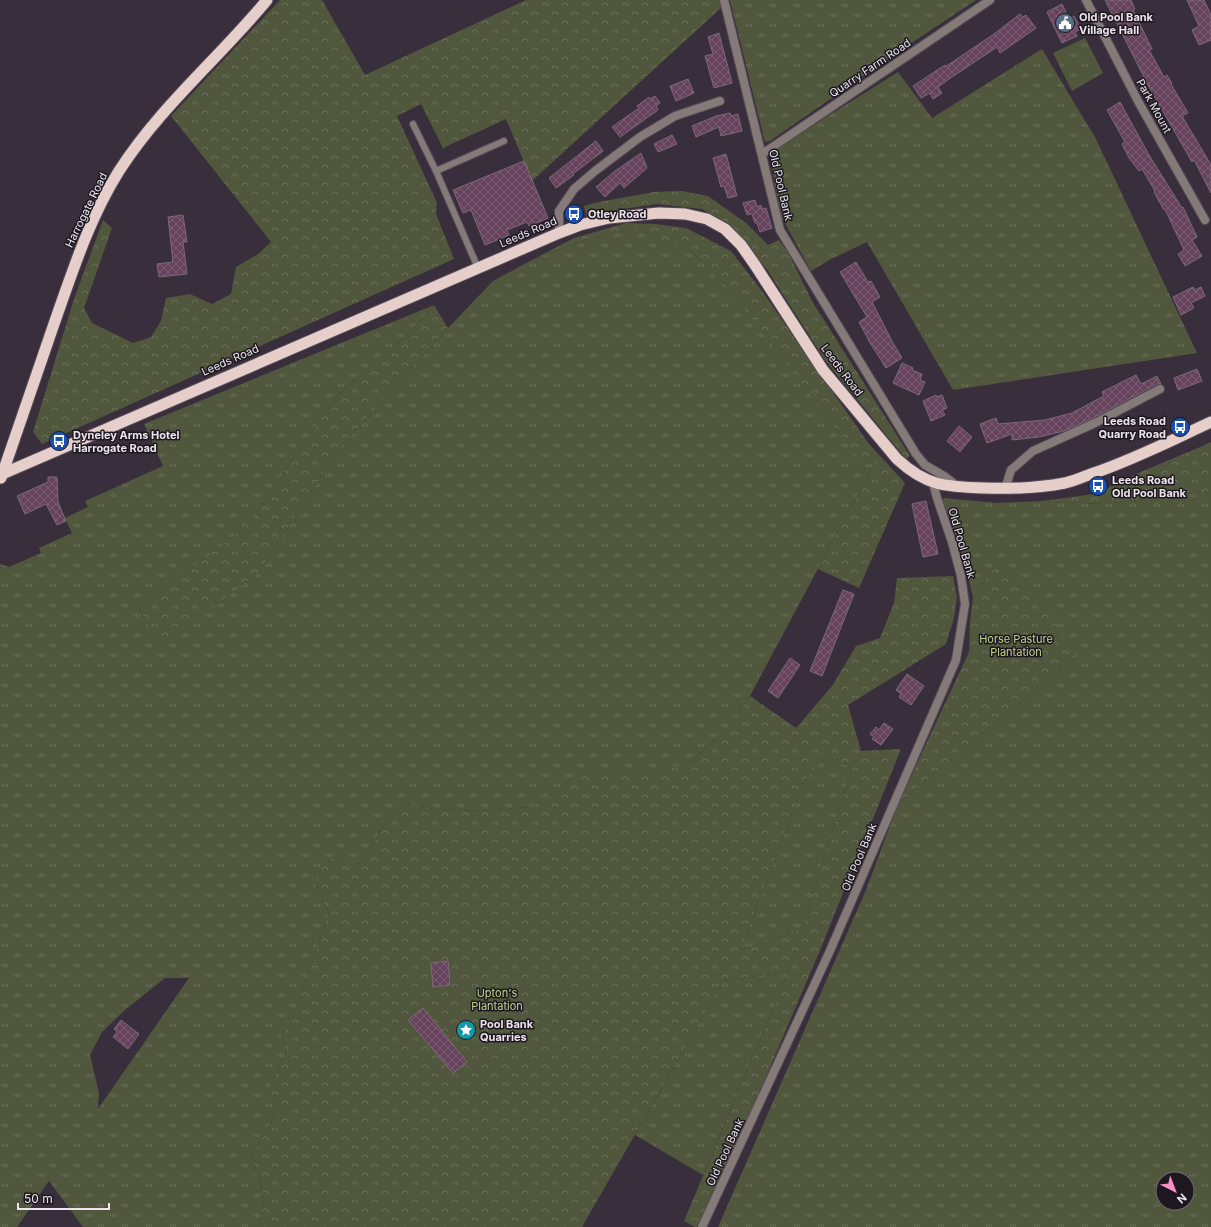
<svg xmlns="http://www.w3.org/2000/svg" width="1211" height="1227" viewBox="0 0 1211 1227" font-family="Inter,sans-serif">
<style>
.grass{fill:url(#grass-tufts);fill-rule:evenodd}
.forest{fill:url(#forest-crowns);fill-rule:evenodd}
.building{fill:url(#building-cross-hatch);stroke:#7c6a77}
.lines{fill:none;stroke-linecap:round;stroke-linejoin:round}
.service-casing{stroke:#564b58;stroke-width:8}
.minor-casing{stroke:#564b58;stroke-width:10}
.trunk-casing{stroke:#564b58;stroke-width:13}
.service{stroke:#847a77;stroke-width:6}
.minor{stroke:#847a77;stroke-width:8}
.trunk{stroke:#e6cfca;stroke-width:11}
.labels{text-anchor:middle;dominant-baseline:central;stroke-width:3;stroke-linejoin:round;paint-order:stroke}
.poi-label{font-size:11px;font-weight:bold;fill:#ece5ee;stroke:#1d181f;text-anchor:start}
.street-label{font-size:11px;fill:#ece5ee;stroke:#1d181f}
.park-label{font-size:11px;fill:#c2d48e;stroke:#1d181f}
</style>
<defs>
<pattern id="grass-tufts" width="24" height="20" patternUnits="userSpaceOnUse"><rect width="24" height="20" fill="#51573d"/><path d="M3 7l-1-3M5 7V3M7 7l1-3M15 17l-1-3M17 17v-4M19 17l1-3" fill="none" stroke="#6a6f59"/></pattern>
<pattern id="forest-crowns" width="20" height="18" patternUnits="userSpaceOnUse"><rect width="20" height="18" fill="#51573d"/><path d="M2 6a3 3 0 1 1 6 0M12 15a3 3 0 1 1 6 0" fill="none" stroke="#6a6f59"/></pattern>
<pattern id="building-cross-hatch" width="8" height="8" patternUnits="userSpaceOnUse"><rect width="8" height="8" fill="#67425d"/><path d="M0 0l8 8M0 8l8-8" fill="none" stroke="#7d5d75"/></pattern>
</defs>
<rect width="100%" height="100%" fill="#392e3c"/>
<!-- grass -->
<path class="grass" d="M730,0H976L892,56L770,141L765,142Z
M1085,38L1103,73L1072,91L1053,53Z
M1042,49L1096,139L1197,353L953,390L867,242L831,259L811,271L781,216L769,153L898,72L932,118Z
M635,228L695,255L727,286L875,462L750,696L726,731L690,762L649,775L584,772L530,807L482,811L434,809L400,802L356,868L314,882L329,913L291,1024L281,1034L286,1052L269,1088L278,1110L252,1155L264,1199L259,1227H83L49,1181L17,1227H0V564L9,567L41,553L39,548L72,533L65,518L88,507L85,501L163,466L144,424L434,305L414,328L335,398L248,525L139,609L162,646L259,572L337,451L448,328L493,281L530,261L584,240ZM165,978H189L98,1109L99,1093L90,1055L102,1032L125,1010Z
M1211,491V1227H718L866,890L898,804L1060,669L1074,654L1017,582L997,564L973,597C965,564 957,531 942,501L944,498L997,503L1042,501L1104,504ZM1163,1179H1187V1203H1163Z
M825,756L852,768L802,928L740,951L804,782Z
M788,972L703,1175L635,1135L723,981Z"/>
<!-- forest -->
<path class="forest" d="M280,0H322L365,75L526,0H719L721,8L532,181L506,119L443,148L421,104L397,116L437,203L436,214L454,259L42,444L33,432L74,299L103,220L112,228L84,308L92,323L133,343L151,337L161,321L166,298L190,294L212,304L231,294L236,267L258,254L271,242L171,116Z
M682,191L708,196L746,223L768,245L779,240L788,252L812,301L910,456L906,459L825,360L768,271L732,227L702,209L657,204L603,212L587,218L584,206L594,203L654,192Z
M626,223L656,224L686,228L731,251L762,291L869,444L905,483L859,588L818,569L875,462L864,465L727,286L695,255L635,228L584,240L530,261L574,238Z
M434,305L448,328L337,451L259,572L162,647L139,609L248,525L335,398L414,328Z
M1211,442V491L1104,504L1042,501L1095,494L1143,471L1198,448Z
M997,564L1017,582L1044,602L1074,654L1060,669L898,804L969,652L970,622L973,597Z
M953,576L957,597L954,618L946,644L848,705L861,751L901,749L821,948L702,1227H695L684,1221L788,972L723,981L582,1227H259L264,1199L252,1155L278,1110L269,1088L286,1052L281,1034L291,1024L329,913L314,882L329,857L356,868L400,802L434,809L482,811L530,807L584,772L650,773L690,762L726,731L750,696L796,728L832,686L856,646L880,638L894,603L897,578ZM825,756L852,768L802,928L740,951L804,782Z"/>
<!-- building -->
<path class="building" d="M1105,0H1131L1135,9L1133,10L1152,49L1149,50L1164,77L1167,75L1172,83L1171,84L1188,113L1182,116L1211,165V193L1194,160L1192,162L1148,85Z
M1187,0H1204L1211,15V40L1199,45L1192,30L1199,26Z
M1062,4L1069,19L1074,16L1081,29L1075,32L1077,36L1062,43L1047,12Z
M1020,14L1023,17L1026,15L1036,28L1000,53L997,47L952,77L938,87L942,93L933,99L930,93L921,98L913,86L945,65V67L994,34Z
M719,33L732,83L714,88L705,56L713,54L708,37Z
M688,79L694,93L676,101L670,86Z
M655,96L660,103L656,106L658,110L620,137L612,127L639,108L637,106L649,97L650,99Z
M1120,102L1149,155L1182,208L1183,207L1197,237L1192,240L1202,256L1185,266L1178,254L1184,250L1165,209L1164,210L1154,192L1155,191L1142,169L1139,171L1129,158L1122,144L1125,142L1107,110Z
M730,113L731,116L738,114L742,131L721,136L719,127L696,137L692,126L716,116Z
M672,135L677,144L658,152L654,144Z
M596,141L603,151L573,174L574,175L556,188L549,178Z
M641,153L647,168L624,188L620,183L605,197L596,187L615,171Z
M726,154L737,196L728,198L724,186L721,187L713,158Z
M524,161L548,218L529,226L527,222L507,230L509,235L485,245L471,210L463,213L453,190Z
M755,200L757,207L761,205L762,209L766,208L772,228L760,232L757,223H755L752,214L747,215L743,203Z
M183,215L187,242H183L187,274L159,277L157,264L173,262L168,217Z
M856,262L868,282L871,281L880,297L872,302L892,341L902,358L886,368L869,341L859,322L867,317L840,272Z
M1193,287L1195,290L1201,287L1205,296L1191,303L1194,308L1181,315L1173,297Z
M902,363L913,368L912,370L922,374L920,380L925,382L919,395L893,383Z
M1197,369L1202,381L1178,390L1174,378Z
M1136,375L1141,384L1157,376L1161,384H1157L1093,418L1064,431L1039,437L1012,440V434L987,443L980,424L996,418L998,424L1045,420L1072,413L1104,396L1102,392Z
M936,395L937,397L942,395L947,408L942,410L945,415L931,421L923,401Z
M959,426L972,437L960,452L947,441Z
M48,477H57L58,502L66,521L57,525L46,504L25,514L17,496L48,482Z
M926,501L938,554L923,557L912,504Z
M843,590L854,594L822,676L810,671Z
M790,658L800,665L778,698L768,691Z
M907,674L924,686L911,705L899,697L901,694L896,690Z
M884,723L893,729L881,745L872,739L874,737L870,734L876,727L879,730Z
M448,961L450,985L433,987L431,963Z
M423,1008L467,1062L453,1073L408,1020Z
M121,1020L139,1034L128,1049L113,1037L117,1032L114,1029Z"/>
<g class="lines">
<!-- service casing -->
<g class="service-casing">
<path id="service" d="M413,124L436,171
M478,268L436,171L504,141"/>
</g>
<!-- minor casing -->
<g class="minor-casing">
<path id="minor" d="M724,0L780,230L916,454L925,465L944,476L957,486
M1086,0L1139,103L1205,220
M762,154L990,0
M559,233V211L574,189L595,171L640,137L675,116L720,101
M1005,489L1011,470L1033,451L1095,423L1160,389
M702,1227L829,953L956,660L965,604L961,576L952,542L937,498L933,483"/>
</g>
<!-- trunk casing -->
<g class="trunk-casing">
<path id="trunk" d="M0,475L559,233L580,225L609,218L659,213L685,214L707,219L725,229L741,245L755,265L823,370L897,459C926,486 946,487 984,488C1011,489 1039,488 1065,483C1074,481 1083,477 1091,474C1133,460 1172,440 1211,422
M1,478C19,426 37,373 55,321C73,270 90,217 119,171C160,107 219,58 267,0"/>
</g>
<!-- service -->
<use href="#service" class="service"/>
<!-- minor -->
<use href="#minor" class="minor"/>
<!-- trunk -->
<use href="#trunk" class="trunk"/>
</g>
<!-- icons -->
<defs>
<g id="civic-disc" transform="scale(1)"><circle r="9.5" fill="#5c6f8a" stroke="#1d181f"/><path d="M-.6-6.5H3V-4.5H.6V-3L4-1V1h2V6H-6V1h2V-1L-.6-3ZM-1.2 2.5V6h2.4V2.5Z" fill="#fff"/></g>
<g id="bus-disc" transform="scale(1)"><circle r="9.5" fill="#1a4fb4" stroke="#1d181f"/><path d="M-5-6H5V4H4V6H2V4H-2V6H-4V4H-5ZM-3.5-4V0h7V-4ZM-3.5 1.2v1.5H-2V1.2ZM2 1.2v1.5H3.5V1.2Z" fill="#fff"/></g>
<g id="sight-disc" transform="scale(1)"><circle r="9.5" fill="#0f9aa8" stroke="#1d181f"/><path d="M0-6L1.8-2.2L6-1.7L2.9 1.2L3.7 5.4L0 3.3L-3.7 5.4L-2.9 1.2L-6-1.7L-1.8-2.2Z" fill="#fff"/></g>
</defs>
<g fill-rule="evenodd">
<use href="#civic-disc" x="1065" y="23"/>
<use href="#bus-disc" x="574" y="214"/>
<use href="#bus-disc" x="1180" y="427"/>
<use href="#bus-disc" x="59" y="441"/>
<use href="#bus-disc" x="1098" y="486"/>
<use href="#sight-disc" x="466" y="1030"/>
</g>
<g class="labels">
<!-- poi labels -->
<g class="poi-label">
<text x="1079" y="17">Old Pool Bank<tspan x="1079" dy="13">Village Hall</tspan></text>
<text x="588" y="214">Otley Road</text>
<text x="1166" y="421" text-anchor="end">Leeds Road<tspan x="1166" dy="13">Quarry Road</tspan></text>
<text x="73" y="435">Dyneley Arms Hotel<tspan x="73" dy="13">Harrogate Road</tspan></text>
<text x="1112" y="480">Leeds Road<tspan x="1112" dy="13">Old Pool Bank</tspan></text>
<text x="480" y="1024">Pool Bank<tspan x="480" dy="13">Quarries</tspan></text>
</g>
<!-- street labels -->
<g class="street-label">
<text transform="translate(870 68) rotate(-34)">Quarry Farm Road</text>
<text transform="translate(1154 106) rotate(61)">Park Mount</text>
<text transform="translate(781 185) rotate(77)">Old Pool Bank</text>
<text transform="translate(86 210) rotate(-64)">Harrogate Road</text>
<text transform="translate(528 232) rotate(-23)">Leeds Road</text>
<text transform="translate(230 360) rotate(-24)">Leeds Road</text>
<text transform="translate(842 370) rotate(53)">Leeds Road</text>
<text transform="translate(962 543) rotate(74)">Old Pool Bank</text>
<text transform="translate(859 857) rotate(-67)">Old Pool Bank</text>
<text transform="translate(725 1152) rotate(-65)">Old Pool Bank</text>
</g>
<!-- park labels -->
<g class="park-label">
<text x="1016" y="639">Horse Pasture<tspan x="1016" dy="13">Plantation</tspan></text>
<text x="497" y="993">Upton's<tspan x="497" dy="13">Plantation</tspan></text>
</g>
</g>
<!-- north arrow -->
<g transform="translate(1175 1191) rotate(138)"><circle r="19" fill="#1d181f" stroke="#706a72"/>
<path d="M0-3L7 15L0 10L-7 15Z" fill="#fa8fc6"/>
<text y="-6" font-size="11" font-weight="bold" text-anchor="middle" fill="#ece5ee">N</text>
</g>
<!-- scale -->
<path d="M18 1203v6h91v-6" fill="none" stroke="#ece5ee" stroke-width="2"/>
<text x="24" y="1203" font-size="12" fill="#ece5ee" stroke="#1d181f" stroke-width="3" paint-order="stroke">50 m</text>
</svg>
